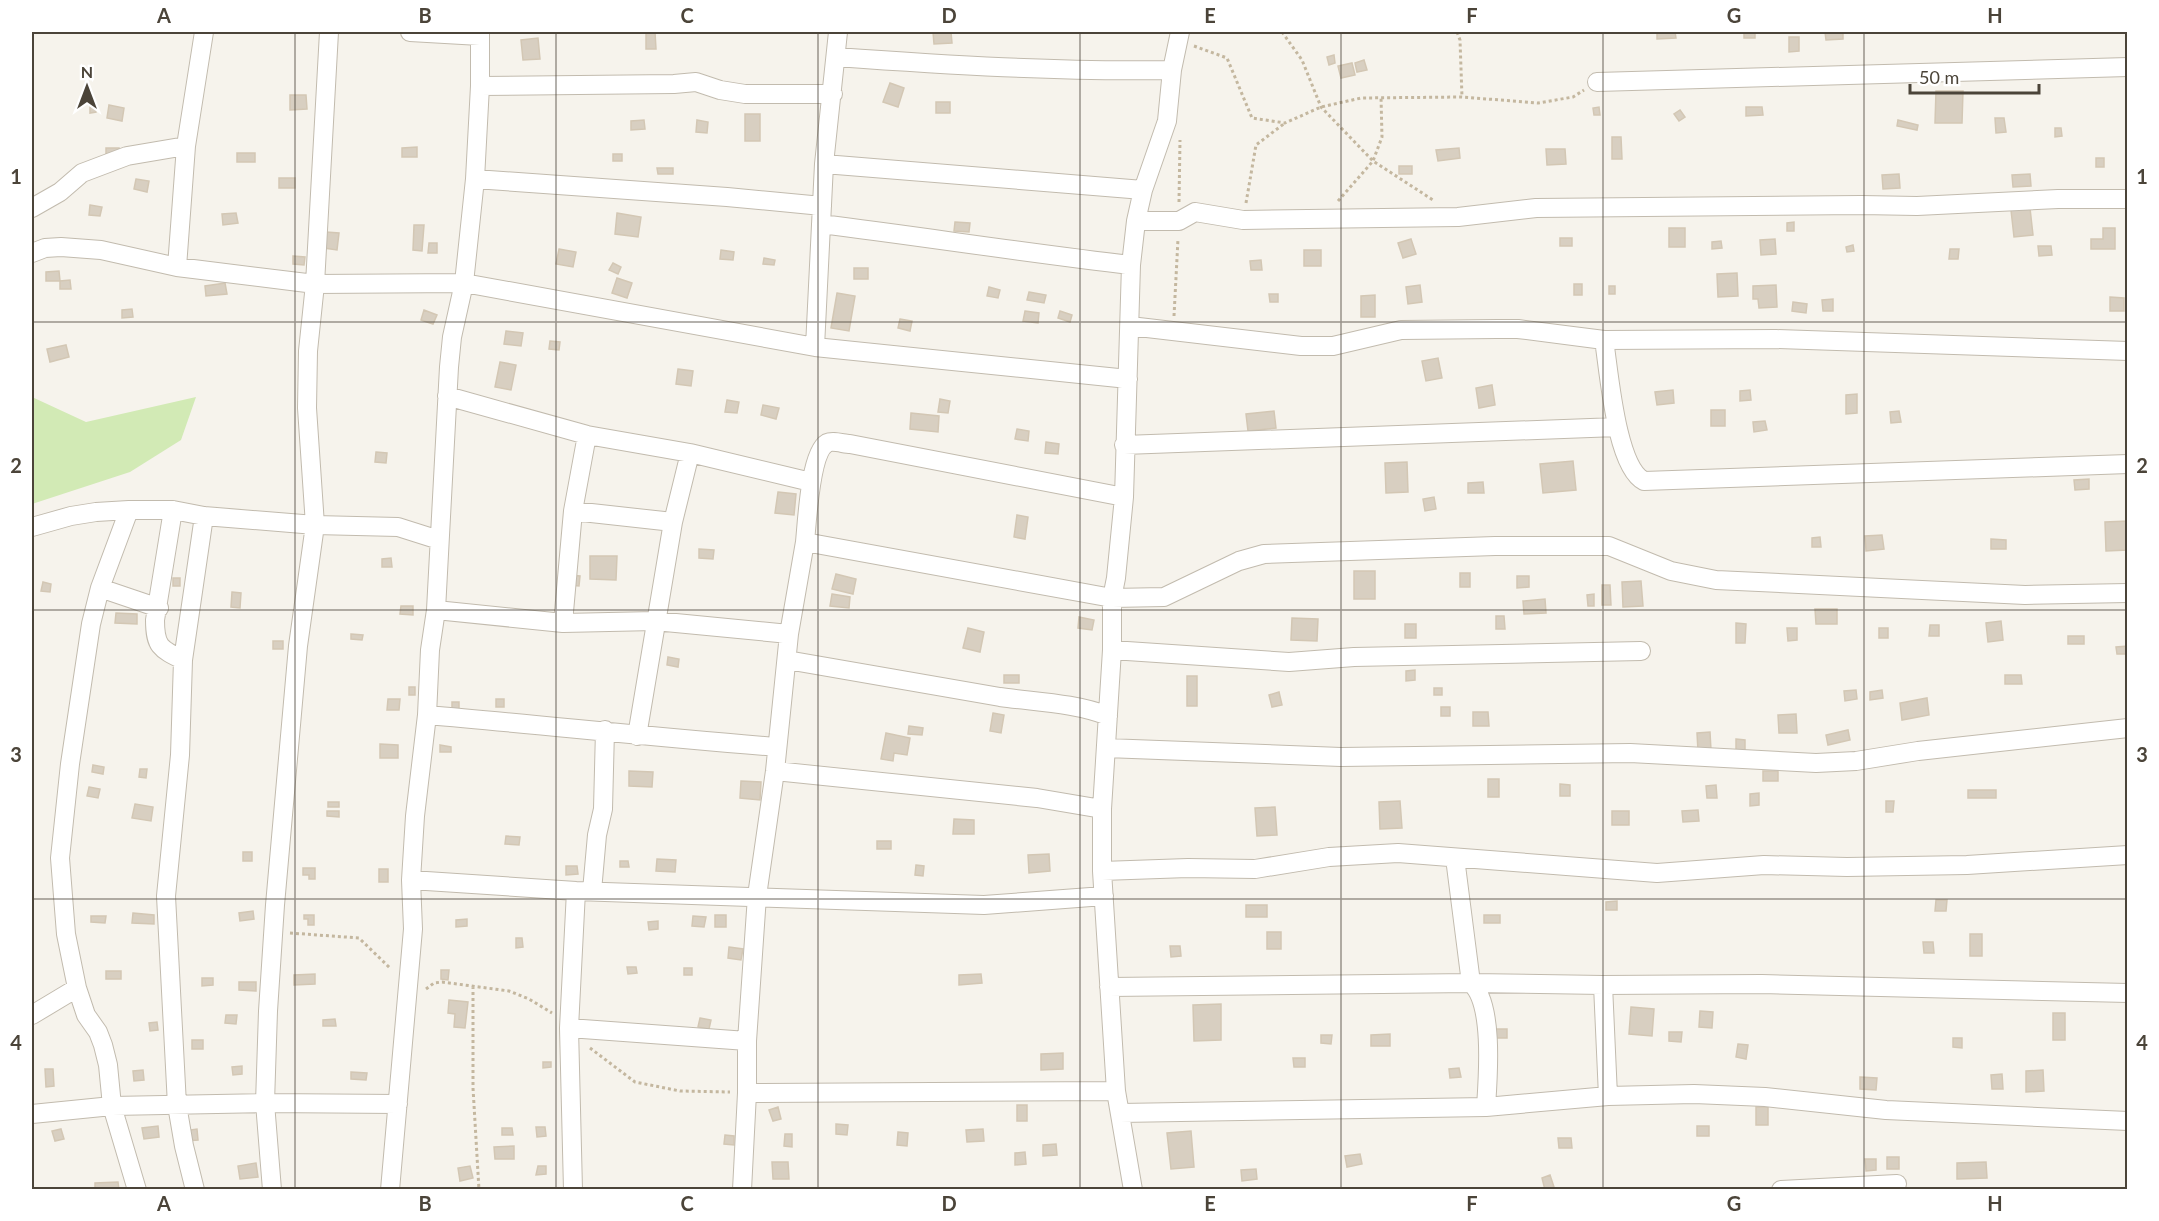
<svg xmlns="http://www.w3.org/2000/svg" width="2159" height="1221" viewBox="0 0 2159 1221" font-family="Lato,sans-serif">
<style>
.green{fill:#d2eab5}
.building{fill:#d8cfc1;stroke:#d3c7b4;stroke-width:1.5}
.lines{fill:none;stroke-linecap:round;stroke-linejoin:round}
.street-casing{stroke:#c2bbae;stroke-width:20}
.path{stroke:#c4b79f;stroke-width:3;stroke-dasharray:3 3;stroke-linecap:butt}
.street{stroke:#fff;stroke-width:18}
.grid{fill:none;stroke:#4b4439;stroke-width:1.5;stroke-opacity:0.55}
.neatline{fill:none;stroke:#4b4439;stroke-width:2}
.grid-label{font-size:20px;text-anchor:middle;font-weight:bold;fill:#4b4439}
</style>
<rect width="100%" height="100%" fill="#f6f3ec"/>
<!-- green -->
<path class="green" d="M32,397L86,422L196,397L181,440L130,472L32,504Z"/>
<!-- building -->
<path class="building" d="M646,32H655L656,49H646Z
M933,32H951L952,43L934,44Z
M1657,32H1675L1676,38L1657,39Z
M1744,32H1755V38H1744Z
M1825,32H1843V39L1826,40Z
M1789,37H1799V51L1789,52Z
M538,38L540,59L523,60L521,40Z
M1334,55L1335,63L1329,65L1327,57Z
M1364,60L1367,70L1357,72L1355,63Z
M1352,63L1355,75L1341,78L1338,66Z
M890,83L904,88L898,107L883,102Z
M1936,91H1963L1962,123H1935Z
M290,95H306L307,109L290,110Z
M936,102H950V113H936Z
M109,105L124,108L122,121L107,118Z
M96,106V112L90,113V107Z
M1599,107L1600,115H1594L1593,108Z
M1746,107H1762L1763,115L1746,116Z
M1680,110L1685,117L1679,121L1674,114Z
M745,114H760V141H745Z
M1995,118H2004L2006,132L1996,133Z
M644,120L645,129L631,130V121Z
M697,120L708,122L707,133L696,132Z
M1898,120L1918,125L1917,130L1897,126Z
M2055,128H2061L2062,136L2055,137Z
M1612,137H1621L1622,159H1612Z
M417,147V157H402V148Z
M106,148H119V157H106Z
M1459,148L1460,158L1438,161L1436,150Z
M1546,149H1565L1566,164L1547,165Z
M237,153H255V162H237Z
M613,154H622V161H613Z
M2096,158H2104V167H2096Z
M1399,166H1412V174H1399Z
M657,168H673V174H658Z
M1899,174L1900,188L1883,189L1882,175Z
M2030,174L2031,186L2013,187L2012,175Z
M279,178H295V188H279Z
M136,179L149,181L147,192L134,189Z
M90,205L102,207L100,216L89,215Z
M2030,208L2033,235L2014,237L2011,210Z
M236,213L238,223L223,225L222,214Z
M617,213L641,217L638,237L615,234Z
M955,222L970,223L969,232L954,231Z
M1794,222V231H1787V223Z
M414,225H424L422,251L413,250Z
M1669,228H1685V247H1669Z
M2103,228H2115V249H2091V239H2103Z
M326,232L339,233L337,250L324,248Z
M1560,238H1572V246H1560Z
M1411,239L1416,254L1403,258L1398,243Z
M1775,239L1776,254L1761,255L1760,240Z
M1721,241L1722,248L1712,249V242Z
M429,243H437V253H428Z
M1853,245L1854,251L1847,252L1846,247Z
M2038,246H2051L2052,255L2039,256Z
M559,249L576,252L573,267L556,264Z
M1950,249H1959L1958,259H1949Z
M721,250L734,252L733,260L720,259Z
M1304,250H1321V266H1304Z
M293,256L305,257L304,265L293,264Z
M764,258L775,260L774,265L763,264Z
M1261,260L1262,270H1251L1250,261Z
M613,263L621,267L618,274L609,270Z
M854,268H868V279H854Z
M59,271L60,281H46V272Z
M1737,273L1738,296L1718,297L1717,274Z
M617,278L632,283L627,298L612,293Z
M70,280L71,289H60V281Z
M225,283L227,294L206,296L205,286Z
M1574,284H1582V295H1574Z
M1420,285L1422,302L1408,304L1406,287Z
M1776,285L1777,307L1759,308L1758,299H1753V286Z
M1609,286H1615V294H1609Z
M989,287L1000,290L998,298L987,296Z
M1029,292L1046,295L1044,303L1027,300Z
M837,293L855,296L849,331L831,328Z
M1269,294H1278V302H1270Z
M1375,295V317H1361V296Z
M2110,297L2124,298V311H2110Z
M1833,299V311H1823L1822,300Z
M1793,302L1807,304L1806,313L1792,311Z
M132,309L133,317L122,318V310Z
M424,310L437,315L433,324L421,320Z
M1025,311L1039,313L1038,323L1023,321Z
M1060,311L1072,315L1070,322L1058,318Z
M900,319L912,321L910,331L898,328Z
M506,331L523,333L521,346L504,344Z
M550,341L560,342L559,350L549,349Z
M66,345L69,357L50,362L47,349Z
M1438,358L1442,378L1426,381L1422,361Z
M500,362L516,365L511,390L495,387Z
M678,369L693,371L691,386L676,384Z
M1492,385L1495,405L1479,408L1476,388Z
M1673,390L1674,403L1657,405L1655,392Z
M1750,390L1751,400L1740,401V391Z
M1857,394V413L1846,414V395Z
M940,399L950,401L948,413L938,412Z
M727,400L739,402L737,413L725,412Z
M763,405L779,408L776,419L761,415Z
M1711,410H1725V426H1711Z
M1274,411L1276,428L1248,431L1246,414Z
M1899,411L1901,422L1891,423L1890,412Z
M911,413L939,416L938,432L910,429Z
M1765,421L1767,430L1754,432L1753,422Z
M1017,429L1029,431L1028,441L1015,439Z
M1046,442L1059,444L1058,454L1045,453Z
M376,452L387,453L386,463L375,462Z
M1573,461L1576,490L1543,493L1540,464Z
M1407,462L1408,492L1386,493L1385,463Z
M2089,479V489L2075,490L2074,480Z
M1483,482L1484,493H1468V483Z
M778,492L796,494L794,515L775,513Z
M1434,497L1436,509L1425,511L1423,499Z
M1017,515L1028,517L1025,539L1014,537Z
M2128,521V550L2106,551L2105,522Z
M1882,535L1884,549L1866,551L1865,536Z
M1820,537L1821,547H1812V538Z
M1991,539L2006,540V549H1991Z
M699,549L714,550L713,559L699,558Z
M590,556H617L616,580L590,579Z
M391,558L392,567H382V559Z
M1354,571H1375V599H1354Z
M1460,573H1470V587H1460Z
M836,574L856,579L853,594L832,589Z
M570,575L580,576L579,586L569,585Z
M1517,576H1529V587L1517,588Z
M173,578H180V586H173Z
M1641,581L1643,606L1623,607L1622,582Z
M43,582L51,584L50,592L41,591Z
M1602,585H1610L1611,605H1602Z
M232,592L241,593L240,608L231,607Z
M832,594L850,597L849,608L830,606Z
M1594,594V606H1588L1587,595Z
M1545,599L1546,613L1524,614L1523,601Z
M401,606H413V615L400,614Z
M1815,609H1837V624H1816Z
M116,613L137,614V624L115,623Z
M1496,616H1504L1505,629H1496Z
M1079,617L1094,620L1092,630L1078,628Z
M1292,618L1318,619L1317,641L1291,640Z
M2001,621L2003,640L1988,642L1986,623Z
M1736,623L1746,624L1745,643H1736Z
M1405,624H1416V638H1405Z
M1930,625H1939V636H1929Z
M968,628L984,632L980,652L963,648Z
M1787,628H1797V640L1788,641Z
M1879,628H1888V638H1879Z
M351,634L363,635L362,640L351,639Z
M2068,636H2084V644H2068Z
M273,641H283V649H273Z
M2128,646V654H2117L2116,647Z
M668,657L679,659L678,667L667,665Z
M1415,670V680L1406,681V671Z
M1004,675H1019V683H1004Z
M2005,675H2021L2022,684H2005Z
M1187,676H1197V706H1187Z
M409,687H415V695H409Z
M1434,688H1442V695H1434Z
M1856,690L1857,699L1845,701L1844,691Z
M1882,690L1883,698L1870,700V692Z
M1279,692L1282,705L1272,707L1269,695Z
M1927,698L1929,715L1902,720L1900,703Z
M388,699H400L399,710H387Z
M496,699H504V707H496Z
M452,702H459V709H452Z
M1441,707H1450V716H1441Z
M1473,712H1488L1489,726H1473Z
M993,713L1004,715L1001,733L990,731Z
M1796,714L1797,733H1779L1778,715Z
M909,726L923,728L922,735L908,734Z
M1848,730L1850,740L1828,745L1826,735Z
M1710,732L1711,750L1698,751L1697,733Z
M886,733L910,738L907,755L894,753L893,761L881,759Z
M1736,739L1745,740V752H1736Z
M380,744L398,745V758H380Z
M440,745L451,747V752H440Z
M93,765L104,767L103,774L92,772Z
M140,769H147L146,778L139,777Z
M629,771L653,772L652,787L629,786Z
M1763,771H1778V781H1763Z
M1488,779H1499V797H1488Z
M741,781L761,782L760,800L740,798Z
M1560,784L1570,785V796H1560Z
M1716,785L1717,798H1707L1706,786Z
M89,787L100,789L98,798L87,796Z
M1968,790H1996V798H1968Z
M1759,793V805L1750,806V794Z
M1400,801L1402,828L1380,829L1379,802Z
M1886,801H1894L1893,812H1886Z
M328,802H339V807H328Z
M135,804L153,807L151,821L132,818Z
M1275,807L1277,835L1257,836L1255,808Z
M1698,810L1699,821L1683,822L1682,811Z
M327,811H339V817L327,816Z
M1612,811H1629V825H1612Z
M954,819L974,820V834H953Z
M506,836L520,837L519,845L505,844Z
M877,841H891V849H877Z
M243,852H252V861H243Z
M1049,854L1050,871L1029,873L1028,855Z
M657,859L676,860L675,872L656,871Z
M620,861H628L629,867H620Z
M916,865L924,866L923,876L915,875Z
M566,866H577L578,874L566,875Z
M303,868H315V879H309V875H303Z
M379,869H388V882H379Z
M1936,900H1947L1946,911H1935Z
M1617,901V910H1606V902Z
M1246,905H1267V917H1246Z
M253,911L254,919L240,921L239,913Z
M133,913L154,915V924L132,923Z
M304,915H314V925H308V919H304Z
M715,915H726V927H715Z
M1484,915H1500V923H1484Z
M91,916H106L105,923L91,922Z
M693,916L706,917L704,927L692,926Z
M467,919V926L456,927V920Z
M658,921V929L649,930L648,922Z
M1267,932H1281V949H1267Z
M1970,934H1982V956H1970Z
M516,938H522L523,947L516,948Z
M1923,942H1933L1934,953H1924Z
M1170,946H1180L1181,956L1171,957Z
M729,947L743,949L741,960L728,958Z
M627,967H636L637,973L628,974Z
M684,968H692V975H684Z
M441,970H449L448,980L441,979Z
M106,971H121V979H106Z
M315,974V984L294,985V975Z
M981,974L982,983L959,985V975Z
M202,978H213V985L202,986Z
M239,982H256V991L239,990Z
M449,1000L468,1002L465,1028L454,1027L455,1014L448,1013Z
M1221,1004V1040L1194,1041L1193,1005Z
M1631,1007L1654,1009L1652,1036L1629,1034Z
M1700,1011L1713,1012L1712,1028L1699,1027Z
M2053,1013H2065V1040H2053Z
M226,1015H237L236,1024L225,1023Z
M700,1018L711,1020L709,1029L698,1027Z
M335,1019L336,1026H323V1020Z
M157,1022L158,1030L150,1031L149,1023Z
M1489,1029H1507V1038H1489Z
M1669,1032H1682L1681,1042L1669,1041Z
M1390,1034V1046H1371V1035Z
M1321,1035H1332L1331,1044L1321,1043Z
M1953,1038H1962V1048L1953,1047Z
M192,1040H203V1049H192Z
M1738,1044L1748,1045L1746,1059L1736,1057Z
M1063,1053V1069L1041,1070V1054Z
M1293,1058H1305V1067H1294Z
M543,1062H551V1067L543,1068Z
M242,1066V1074L233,1075L232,1067Z
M1459,1068L1461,1077L1450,1078L1449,1069Z
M45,1069H53L54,1086L46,1087Z
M143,1070L144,1080L134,1081L133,1071Z
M2043,1070L2044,1091L2026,1092V1071Z
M351,1072L367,1073L366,1080L351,1079Z
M2002,1074L2003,1089H1992L1991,1075Z
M1860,1077L1877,1078L1876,1090L1860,1089Z
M1017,1105H1027V1121H1017Z
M778,1107L781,1119L773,1121L769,1110Z
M1756,1107H1768V1125H1756Z
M836,1124L848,1125L847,1135L836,1134Z
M158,1126L159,1137L144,1139L142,1128Z
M1697,1126H1709V1136H1697Z
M536,1127H545L546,1136L537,1137Z
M502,1128H512L513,1135H502Z
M61,1129L64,1139L55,1141L52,1131Z
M197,1129L198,1140L185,1141L184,1131Z
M983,1129L984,1141L967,1142L966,1130Z
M1191,1131L1194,1167L1171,1169L1167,1133Z
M898,1132L908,1133L907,1146L897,1145Z
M785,1134H792V1147L784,1146Z
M725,1135L734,1136V1145L724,1144Z
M1558,1138H1571L1572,1148H1559Z
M1056,1144L1057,1155L1043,1156V1145Z
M514,1146V1159H495L494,1147Z
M1025,1152L1026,1164L1015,1165V1153Z
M1360,1154L1362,1164L1347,1167L1345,1156Z
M1887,1157H1899V1169H1887Z
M1865,1159H1876V1170L1866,1171Z
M772,1162H788L789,1179H773Z
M1986,1162L1987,1178L1957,1179V1163Z
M256,1163L258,1177L240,1179L238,1166Z
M470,1166L473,1178L460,1181L458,1168Z
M538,1166H546V1174L536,1175Z
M1256,1169L1257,1179L1242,1181L1241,1170Z
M1550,1175L1554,1187L1545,1190L1542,1178Z
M118,1182L119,1190H95V1183Z"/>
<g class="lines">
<!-- street casing -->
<g class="street-casing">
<path id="street" d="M410,32L480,36
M836,57C947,65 1060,72 1172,70
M1597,82L2128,67
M480,86L674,84L696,82L720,90L745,94H833
M824,164L1143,190
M475,179L727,197L822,206
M32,208L60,192L82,173L127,156L186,146
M1136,221H1179L1195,212L1243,220L1458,217L1536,208L1861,205L1917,206L2058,199H2128
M821,224C925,237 1027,253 1131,265
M32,253L45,248L61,247L101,250L177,267L315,284L464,283L815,347L1128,379
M177,267L186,146L204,32
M1130,326L1301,346H1333L1401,330L1497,329H1518L1604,340L1776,339L2128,351
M1604,340C1609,371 1616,467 1644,481L2128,464
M815,347L824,164L838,32
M447,396L587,435L690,453L811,482
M1124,445L1617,427
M129,510L100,588L91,624L70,764L60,858L66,934L77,988L86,1015L98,1032L103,1045L108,1065L112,1106L137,1190
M173,510L155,620C155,646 160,649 183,660
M573,511L673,522
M32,527L71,516L96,512L129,510H173L204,516L315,525L398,527L439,540
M805,542C807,523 810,453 827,443C833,440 844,444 850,444L1124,497
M100,588L159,608
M436,610L563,623L655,621L789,634
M563,623L573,511L587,435
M1112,650L1289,662L1354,657L1641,651
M787,660C858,672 929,685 1000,697C1035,702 1075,703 1108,716
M427,715C544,725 660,738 777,747
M637,736L673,522L690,453
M1106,748L1341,757L1630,753L1816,763L1856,761L1918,751L2128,728
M775,771L1037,798L1102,809
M1455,858L1471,983C1494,1003 1488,1077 1486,1107
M1102,871L1188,868L1255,869L1329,857L1398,853L1657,873L1764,865L1847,867L1967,865L2128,855
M411,880L576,891L984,905L1104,896
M592,891L597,835L603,809L605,730
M1603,985L1608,1096
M1109,987L1471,983L1603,985L1762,984L2128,993
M32,1015L77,988
M569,1028L747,1041
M1116,1091L747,1093V1041L757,896L775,771L789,634L805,542L1112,598L1164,597L1239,561L1264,554L1495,546H1609L1671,571L1716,580L2025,595L2128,593
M1120,1113L1486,1107L1608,1096L1694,1094L1765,1097L1886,1110L2128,1121
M32,1114L112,1106L265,1103L398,1104
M195,1190L184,1146L177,1105L166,896L180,755L183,660L204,516
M272,1190L265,1103L268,1011L275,905L298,646L315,525L307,408L308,351L315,284L329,32
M390,1190L413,929L411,880L415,816L427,715L430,650L436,610L449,367L452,337L464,283L475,179L480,86V32
M573,1190L569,1028L576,891
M742,1190L747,1093
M1133,1190L1116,1091L1102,871V809L1112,650V598L1116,578L1124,497L1131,265L1136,221L1143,190L1167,121L1172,70L1180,32
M1781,1190L1897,1184"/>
</g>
<!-- path -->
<path class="path" d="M1282,32L1302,60L1321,107L1373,161L1433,200
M1457,32L1460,40L1462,97
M1194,46L1227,58L1252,118L1285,123L1321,107L1361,98L1462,97L1538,103L1573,97L1584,90
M1338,201L1373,161L1382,137L1381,97
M1179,202L1180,140
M1246,203L1256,145L1285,123
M1174,316L1178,239
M290,933L359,938L391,969
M473,986V1088L479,1190
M426,989L434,983L442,982L509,991L529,999L552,1013
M590,1048L635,1082L680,1091L730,1092"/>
<!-- street -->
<use href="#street" class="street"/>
</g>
<!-- grid -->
<path class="grid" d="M295,32V1190M556,32V1190M818,32V1190M1080,32V1190M1341,32V1190M1603,32V1190M1864,32V1190M32,322H2128M32,610H2128M32,899H2128"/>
<!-- border -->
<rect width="2159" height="1221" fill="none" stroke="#ffffff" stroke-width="66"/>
<!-- north arrow -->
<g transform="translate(87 87)" stroke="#ffffff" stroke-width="4.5" paint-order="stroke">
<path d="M0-4.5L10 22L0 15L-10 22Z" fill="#4b4439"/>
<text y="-9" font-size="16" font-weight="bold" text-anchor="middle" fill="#4b4439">N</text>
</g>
<!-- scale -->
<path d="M1910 84v9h129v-9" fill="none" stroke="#4b4439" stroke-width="3"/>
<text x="1919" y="84" font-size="18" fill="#4b4439" stroke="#ffffff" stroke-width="4.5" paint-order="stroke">50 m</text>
<rect x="33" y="33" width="2093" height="1155" class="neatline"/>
<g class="grid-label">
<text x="164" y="23">A</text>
<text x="425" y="23">B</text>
<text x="687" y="23">C</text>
<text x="949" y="23">D</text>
<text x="1210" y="23">E</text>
<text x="1472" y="23">F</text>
<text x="1734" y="23">G</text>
<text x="1995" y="23">H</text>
<text x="16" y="184">1</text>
<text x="2142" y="184">1</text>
<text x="16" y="473">2</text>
<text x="2142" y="473">2</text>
<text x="16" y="762">3</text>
<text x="2142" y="762">3</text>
<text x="16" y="1050">4</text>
<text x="2142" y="1050">4</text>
<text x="164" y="1211">A</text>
<text x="425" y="1211">B</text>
<text x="687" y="1211">C</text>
<text x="949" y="1211">D</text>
<text x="1210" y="1211">E</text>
<text x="1472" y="1211">F</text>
<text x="1734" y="1211">G</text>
<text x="1995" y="1211">H</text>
</g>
</svg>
